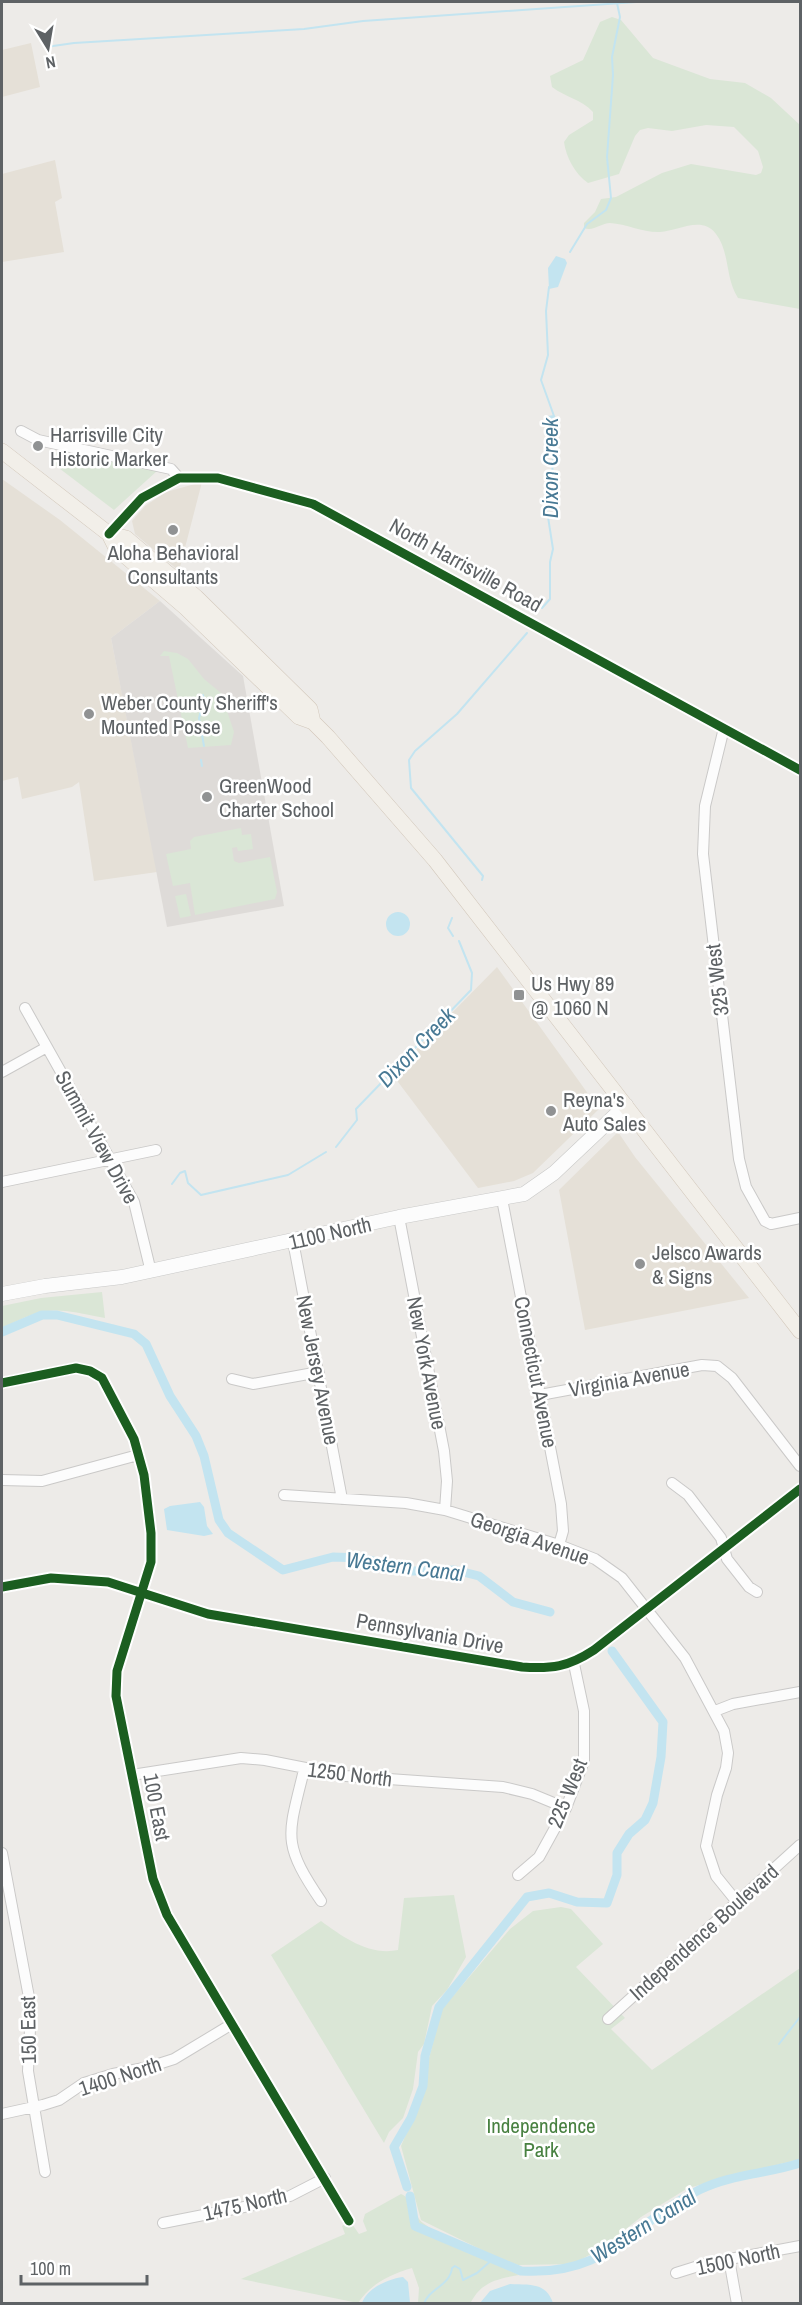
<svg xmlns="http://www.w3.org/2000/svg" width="802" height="2305" viewBox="0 0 802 2305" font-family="'Archivo Narrow',sans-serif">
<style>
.commercial{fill:#e5e0d7}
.education{fill:#dedbd8}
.green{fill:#dae6d6}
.water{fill:#c3e4f0}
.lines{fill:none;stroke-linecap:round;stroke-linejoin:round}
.stream{stroke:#c3e4f0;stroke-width:2}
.canal{stroke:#c3e4f0;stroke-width:9}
.street-casing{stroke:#cac9c8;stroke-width:12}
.secondary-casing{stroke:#c9c9c8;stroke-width:15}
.primary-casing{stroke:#d2c7ba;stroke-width:16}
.street{stroke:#fcfcfc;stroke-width:10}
.secondary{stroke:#fcfcfc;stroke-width:14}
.primary{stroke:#f2efe9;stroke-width:15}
.cycleway-casing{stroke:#fff;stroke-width:13}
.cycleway{stroke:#1b5e20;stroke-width:9}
.poi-dot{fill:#909293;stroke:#fff;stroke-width:2}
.labels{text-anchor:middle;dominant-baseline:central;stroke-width:5;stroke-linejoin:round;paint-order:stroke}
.poi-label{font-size:21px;fill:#5e6265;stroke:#fff;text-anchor:start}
.street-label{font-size:21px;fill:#5e6265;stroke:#fff}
.park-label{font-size:21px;fill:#488141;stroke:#fff}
.water-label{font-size:22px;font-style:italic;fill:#487994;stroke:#fff}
</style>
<rect width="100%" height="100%" fill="#edebe8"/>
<!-- commercial -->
<path class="commercial" d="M31,43L40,87L2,97V50Z
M55,160L62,198L55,202L64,252L2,262V174Z
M2,479L60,520L160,601L111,638L157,872L94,881L79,782L72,787L22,799L18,777L2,781Z
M202,482L179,571L135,534L132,521L145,506L166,492Z
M497,967L599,1109L533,1173L514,1181L478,1188L392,1074Z
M618,1132L635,1157L749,1298L585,1330L559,1190Z"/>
<!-- education -->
<path class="education" d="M160,601L243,676L284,906L167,927L111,638Z"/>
<!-- green -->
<path class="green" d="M612,17L621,20L653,58L710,79L745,83L771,98L800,125V309L738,298C725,278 730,252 716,234C702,215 678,231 660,232C644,233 627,224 610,223C601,223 593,232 584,228V223L595,212L601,199L616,197L662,173L691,164L756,175L761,173L763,167L758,151L734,127L706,125L672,131L648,128L640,130L635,136L619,174L588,183C575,174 566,157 564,142L569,135L593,120V112C581,99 565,97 552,87L550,76L583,60L600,22Z
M58,450L157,471L114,510L51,462Z
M164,651L177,653L188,659L204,679L221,693L234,732L231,745L188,748L169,656H160Z
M241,828L242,835L251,834L253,849L238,851L237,847L232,848L234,861L239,863L270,857L277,892L275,899L195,915L190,883L173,886L166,854L191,849L190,841L194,837Z
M186,894L191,916L180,918L175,896Z
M102,1292L105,1318C54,1308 49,1305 2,1328V1306L41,1298Z
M454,1895L466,1957L447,1990L432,2006L424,2044L418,2052L413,2089L403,2118L389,2132L384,2143L271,1955L321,1921C343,1937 369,1956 398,1950L404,1898Z
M561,1907L571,1909L603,1944L576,1967L625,2018L611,2029L652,2070L800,1968V2159L688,2188L641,2217L602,2248L573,2264L518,2265L492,2255L421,2220L401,2146L426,2087L429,2058L442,2009L510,1929L533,1911Z
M401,2194C413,2199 413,2215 423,2223C452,2245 486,2259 519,2275C496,2279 481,2282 470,2304L418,2303L419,2288L412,2268C389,2275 372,2283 358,2303L241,2279L345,2234L342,2226L350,2221L359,2234L367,2231L363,2221L365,2214Z"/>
<!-- water -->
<path class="water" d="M556,256L565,259L567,263L558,287L549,289L548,268Z
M548,416L554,415L557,419L554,451L551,450V439L544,432Z
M386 924a12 12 0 1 1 24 0a12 12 0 1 1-24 0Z
M200,1502L204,1507L207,1526L213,1534L204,1536L167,1530L164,1509L170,1506Z
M403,2277L408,2282L410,2303H362C367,2288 388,2279 403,2277Z
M510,2284C529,2285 546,2282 553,2303H480L490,2291Z"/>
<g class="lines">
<!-- stream -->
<path class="stream" d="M46,47L74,43L304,29L363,21L636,2
M570,252L587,224L606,210L611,198L607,157L613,75L612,57L620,17L617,3
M549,287L546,311L548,355L541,380L554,416
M542,608L550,599V562L553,549L546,504L552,483L553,448
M203,695L204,700L199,718L204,746
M201,760L202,766
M482,880L483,876L411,788L409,760L415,751L457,714L527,633
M452,918L448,928L453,936
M336,1147L357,1120L356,1109L471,990L472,973L459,941
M172,1184L180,1173L185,1171L188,1183L201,1195L288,1175L326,1152
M779,2044L800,2017
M665,2206L667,2210
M424,2304C428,2289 450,2286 452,2268L455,2266L460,2269L463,2280L477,2273L493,2259"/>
<!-- canal -->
<path class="canal" d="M2,1332L42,1315H57L134,1334L146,1344L170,1396L196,1436L204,1456L219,1520L228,1533L283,1570L333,1557L362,1558L412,1571L455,1570L479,1576L513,1602L550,1612
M407,2187L394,2147L411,2118L423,2086L425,2056L439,2007L527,1897L549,1893L577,1902L607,1903L617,1875V1853L629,1834L645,1820L653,1803L661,1757L663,1722L612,1651
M410,2196L415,2226L521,2271C609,2276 629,2225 699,2190C731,2174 767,2174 800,2163"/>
<!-- street casing -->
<g class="street-casing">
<path id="street" d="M21,431L38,440L171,469L179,478
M109,534L142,498L179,478H218L313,504L800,770
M724,728L705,806L703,854L739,1159L746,1187L765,1221L771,1224L800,1218
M25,1008L134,1202L151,1272
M2,1072L47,1047
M2,1182L156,1150
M502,1199L561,1504L563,1531L559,1545
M399,1217L444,1451L447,1481L445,1510
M293,1241L342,1499
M232,1379L253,1384L319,1372
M2,1383L76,1368L90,1371L102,1378L134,1439L144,1475L151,1533V1562L117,1671L116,1696L153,1879L167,1915L349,2221
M540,1395L702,1365L717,1366L732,1378L800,1466
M2,1480L42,1481L138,1455
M672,1483L688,1495L721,1538L727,1559L749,1587L757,1592
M284,1495L406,1503L445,1510L559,1545L595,1559L622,1578L685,1658L724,1731L728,1753L726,1768L717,1795L706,1846L716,1876L737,1902
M2,1587L51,1578L108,1582L208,1614L522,1667C552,1669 568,1667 594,1650L800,1489
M715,1711L733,1704L800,1692
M304,1770C288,1836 281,1842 321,1901
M132,1775L241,1758L265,1760L346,1776L503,1787L532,1794L566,1808
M2,1853L31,2008L28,2071L45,2172
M518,1875L539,1857L566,1808L584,1761V1711L574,1664
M608,2019L800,1845
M2,2114L43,2105L59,2100L84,2083L113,2074L149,2067L174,2059L232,2024
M163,2223L264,2203L290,2196L325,2178
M729,2259L737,2304
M676,2273L708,2263L800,2246"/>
</g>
<!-- secondary casing -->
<g class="secondary-casing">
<path id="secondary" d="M2,1294L45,1286L122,1277L399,1217L524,1194L554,1173L626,1105"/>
</g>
<!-- primary casing -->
<g class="primary-casing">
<path id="primary" d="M2,451L109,534L116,548L186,608L299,717L313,722L328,737L435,860L800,1331
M109,534L126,538L196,597L310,709L313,722"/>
</g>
<!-- street -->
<use href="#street" class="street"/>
<!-- secondary -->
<use href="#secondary" class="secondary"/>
<!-- primary -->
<use href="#primary" class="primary"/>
<!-- cycleway casing -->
<g class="cycleway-casing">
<path id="cycleway" d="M109,534L142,498L179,478H218L313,504L800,770
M2,1383L76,1368L90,1371L102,1378L134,1439L144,1475L151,1533V1562L117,1671L116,1696L153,1879L167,1915L349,2221
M2,1587L51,1578L108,1582L208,1614L522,1667C552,1669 568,1667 594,1650L800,1489"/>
</g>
<!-- cycleway -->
<use href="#cycleway" class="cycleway"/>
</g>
<!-- markers -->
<g class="poi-dot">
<circle cx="38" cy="446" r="6"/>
<circle cx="173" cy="530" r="6"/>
<circle cx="89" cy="714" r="6"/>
<circle cx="207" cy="797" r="6"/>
<rect x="513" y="989" width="12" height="12" rx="3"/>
<circle cx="551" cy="1111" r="6"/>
<circle cx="640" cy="1264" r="6"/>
</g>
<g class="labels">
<!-- poi labels -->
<g class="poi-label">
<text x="50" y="434">Harrisville City<tspan x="50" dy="24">Historic Marker</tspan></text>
<text x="173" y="552" text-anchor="middle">Aloha Behavioral<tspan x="173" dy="24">Consultants</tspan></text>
<text x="101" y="702">Weber County Sheriff's<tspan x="101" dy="24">Mounted Posse</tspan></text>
<text x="219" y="785">GreenWood<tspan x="219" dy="24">Charter School</tspan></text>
<text x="531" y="983">Us Hwy 89<tspan x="531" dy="24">@ 1060 N</tspan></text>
<text x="563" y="1099">Reyna's<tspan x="563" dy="24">Auto Sales</tspan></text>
<text x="652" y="1252">Jelsco Awards<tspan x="652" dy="24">&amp; Signs</tspan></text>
</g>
<!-- street labels -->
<g class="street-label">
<text transform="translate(466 565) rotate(29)">North Harrisville Road</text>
<text transform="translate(717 980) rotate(-97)">325 West</text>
<text transform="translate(97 1137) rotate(61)">Summit View Drive</text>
<text transform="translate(330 1233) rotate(-13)">1100 North</text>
<text transform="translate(427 1363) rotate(79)">New York Avenue</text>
<text transform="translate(318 1370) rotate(79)">New Jersey Avenue</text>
<text transform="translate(536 1372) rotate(79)">Connecticut Avenue</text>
<text transform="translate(629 1379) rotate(-10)">Virginia Avenue</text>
<text transform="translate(530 1538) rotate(19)">Georgia Avenue</text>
<text transform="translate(430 1633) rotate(10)">Pennsylvania Drive</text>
<text transform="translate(350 1774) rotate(7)">1250 North</text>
<text transform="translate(567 1793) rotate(-68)">225 West</text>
<text transform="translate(157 1807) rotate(79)">100 East</text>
<text transform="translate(704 1932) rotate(-42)">Independence Boulevard</text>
<text transform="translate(28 2030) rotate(-91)">150 East</text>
<text transform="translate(120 2076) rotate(-18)">1400 North</text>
<text transform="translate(245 2204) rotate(-13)">1475 North</text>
<text transform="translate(738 2259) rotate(-12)">1500 North</text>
</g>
<!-- park labels -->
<g class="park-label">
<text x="541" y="2125">Independence<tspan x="541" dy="24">Park</tspan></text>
</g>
<!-- water labels -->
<g class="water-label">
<text transform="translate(550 468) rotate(-90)">Dixon Creek</text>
<text transform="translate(416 1047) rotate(-46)">Dixon Creek</text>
<text transform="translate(405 1566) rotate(7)">Western Canal</text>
<text transform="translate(643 2226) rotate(-32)">Western Canal</text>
</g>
</g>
<!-- border -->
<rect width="802" height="2305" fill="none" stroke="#5e6265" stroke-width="6"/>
<!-- north arrow -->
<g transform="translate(48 48) rotate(169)" stroke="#ffffff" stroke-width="4.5" paint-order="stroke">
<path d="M0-4.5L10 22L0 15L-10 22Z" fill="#5e6265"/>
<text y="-9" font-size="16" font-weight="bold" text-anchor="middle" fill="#5e6265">N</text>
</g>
<!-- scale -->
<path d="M21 2275v9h126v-9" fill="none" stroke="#5e6265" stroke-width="3"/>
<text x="30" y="2275" font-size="18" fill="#5e6265" stroke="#ffffff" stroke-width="4.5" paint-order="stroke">100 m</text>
</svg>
